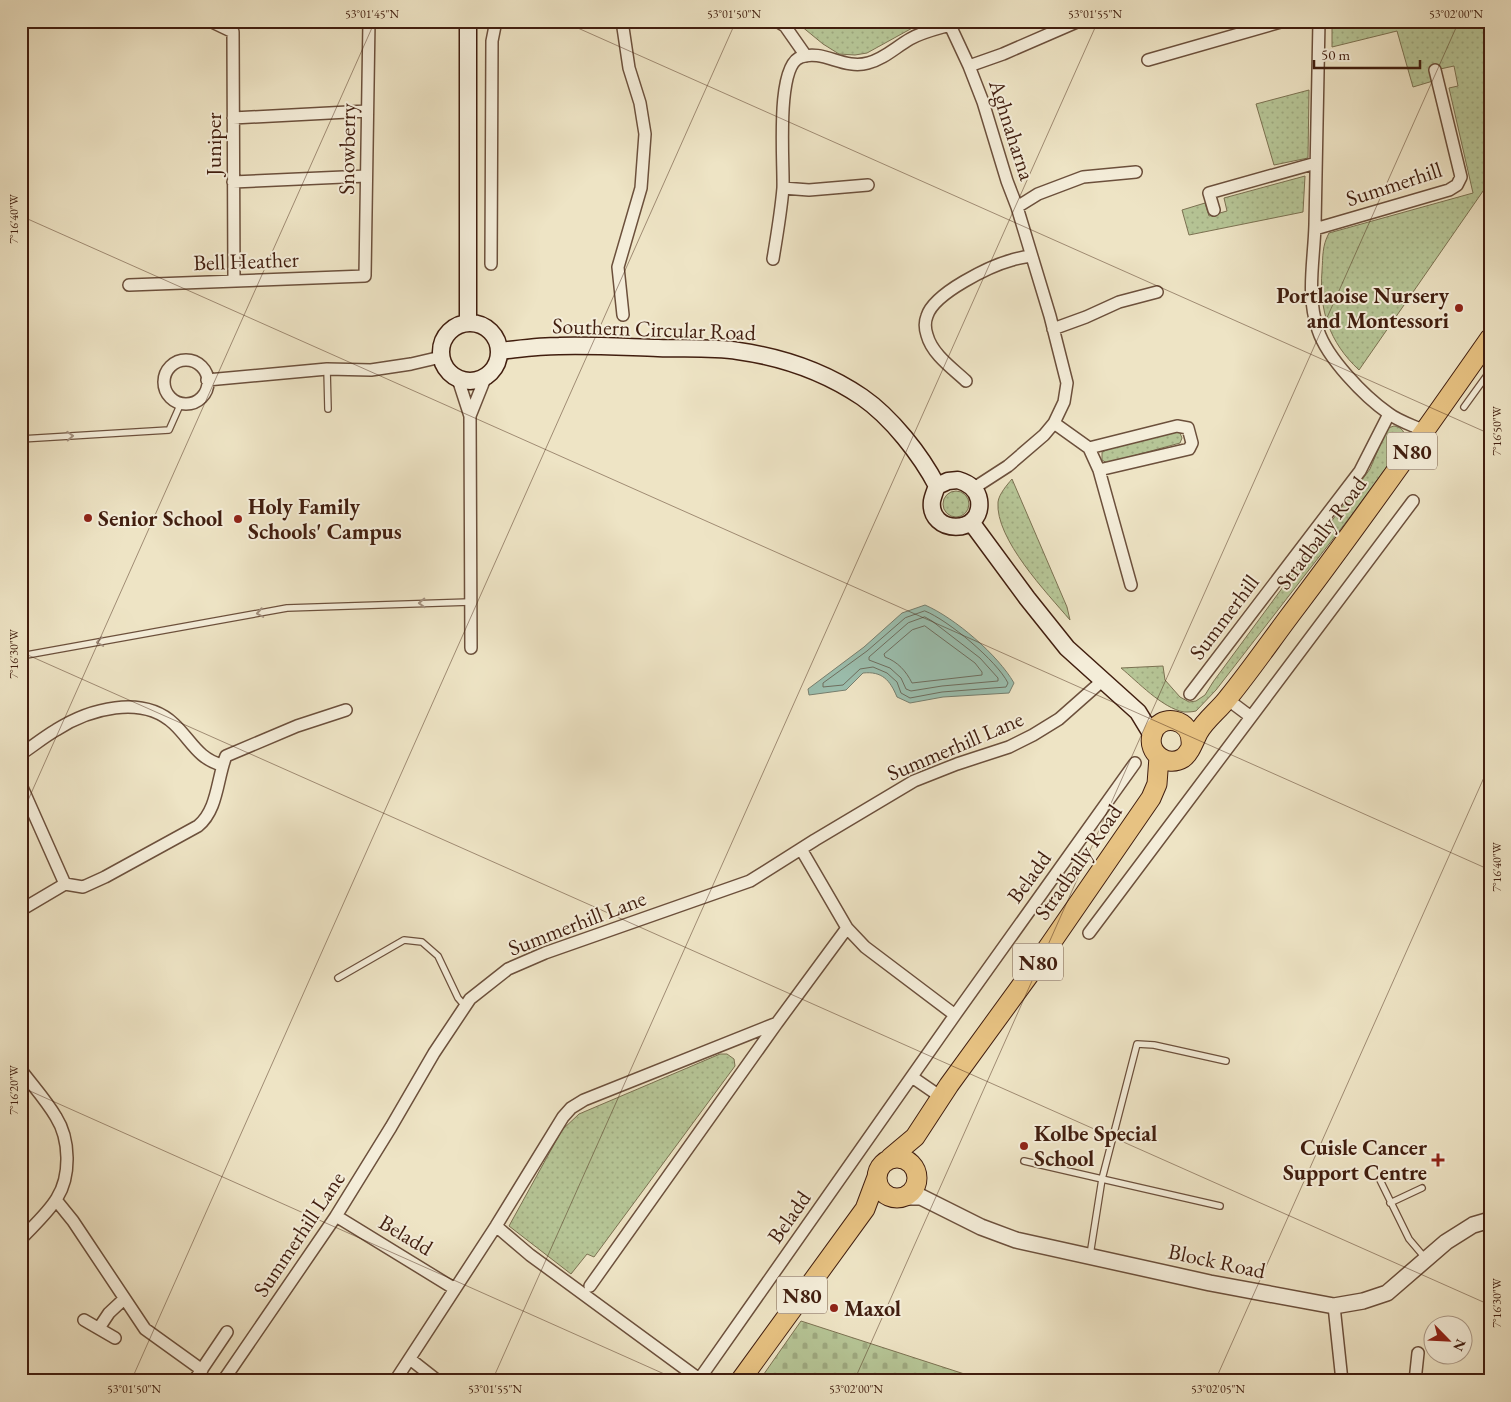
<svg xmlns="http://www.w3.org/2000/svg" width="1511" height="1402" viewBox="0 0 1511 1402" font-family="'EB Garamond',serif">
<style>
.green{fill:url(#green-dots);stroke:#7c7252}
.cemetery{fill:url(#cemetery-stones);stroke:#7c7252}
.water{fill:#9bbfaf;stroke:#777f6f}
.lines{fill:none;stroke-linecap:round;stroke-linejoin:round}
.shore{stroke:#6e6e5f;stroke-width:1}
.service-casing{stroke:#6c503c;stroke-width:8}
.minor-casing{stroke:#6c503c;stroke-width:14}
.tertiary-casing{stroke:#6c503c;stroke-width:18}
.secondary-casing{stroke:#411e0f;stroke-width:19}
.primary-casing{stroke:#411e0f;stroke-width:21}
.service{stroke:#f4edd9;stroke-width:5.5}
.minor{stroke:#f4edd9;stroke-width:11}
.tertiary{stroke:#f4edd9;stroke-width:15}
.secondary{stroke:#f4edd9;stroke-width:16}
.primary{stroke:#e7c282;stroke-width:19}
.oneway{stroke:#a3907e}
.ticks{fill:none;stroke:#411e0f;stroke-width:1;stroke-opacity:0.45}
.poi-dot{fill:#8f2418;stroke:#f4edd9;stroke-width:2}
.labels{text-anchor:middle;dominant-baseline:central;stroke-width:4;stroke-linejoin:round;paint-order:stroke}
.shield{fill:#f4edd9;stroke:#775c4c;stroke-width:1}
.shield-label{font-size:21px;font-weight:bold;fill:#411e0f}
.street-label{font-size:22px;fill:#411e0f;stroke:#f4edd9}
.poi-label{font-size:22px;font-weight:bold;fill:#411e0f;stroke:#f4edd9;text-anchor:start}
.neatline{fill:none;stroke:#411e0f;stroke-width:2}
.ticks-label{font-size:12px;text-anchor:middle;fill:#411e0f}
</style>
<defs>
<pattern id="green-dots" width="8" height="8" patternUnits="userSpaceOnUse" patternTransform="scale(1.25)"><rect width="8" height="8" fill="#b6c596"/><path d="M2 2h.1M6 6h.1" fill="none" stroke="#9ea980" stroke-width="1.8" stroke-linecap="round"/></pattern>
<pattern id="cemetery-stones" width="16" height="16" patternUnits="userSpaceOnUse" patternTransform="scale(1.25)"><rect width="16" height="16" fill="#b6c596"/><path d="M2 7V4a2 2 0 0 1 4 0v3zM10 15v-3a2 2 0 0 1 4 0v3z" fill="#9ea980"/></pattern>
</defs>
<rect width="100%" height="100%" fill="#eee4c5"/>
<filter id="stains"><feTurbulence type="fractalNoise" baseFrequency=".004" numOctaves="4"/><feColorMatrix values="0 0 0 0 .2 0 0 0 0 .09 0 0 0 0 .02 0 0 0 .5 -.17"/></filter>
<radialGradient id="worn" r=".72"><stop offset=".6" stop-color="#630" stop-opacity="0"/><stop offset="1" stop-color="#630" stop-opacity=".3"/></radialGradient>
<!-- green -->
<path class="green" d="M795,21H925L867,53L855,55L839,54L823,44Z
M1335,21H1490V181L1359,370C1329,342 1319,310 1322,271C1323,256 1322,246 1329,233L1473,193L1449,88L1458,86L1454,66L1431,71L1433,81L1413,87L1397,31L1332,47V26Z
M1309,90L1308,158L1274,165L1256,104Z
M1305,176L1303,212L1189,235L1182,210L1205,203L1209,216L1227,211L1224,198Z
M1394,426C1402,427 1404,432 1407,439L1353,513L1216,690L1196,711C1192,712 1188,712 1184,712C1162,708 1138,682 1121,668L1163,666L1165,680L1180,697L1189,702L1196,701L1205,695L1213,682L1370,469L1385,433L1388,428Z
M1176,430L1180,433L1182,438L1180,443L1107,463L1102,460V452L1109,449Z
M1012,479L1067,607L1070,620C1047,593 995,539 998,502C999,494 1007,485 1012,479Z
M943 504a13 13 0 1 1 26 0a13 13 0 1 1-26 0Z
M720,1054H727L734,1059L735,1066L594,1257L587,1254L571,1274L509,1226L562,1130L579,1114Z"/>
<!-- cemetery -->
<path class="cemetery" d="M801,1321L986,1381H759Z"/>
<!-- water -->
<path class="water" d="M925,605C955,618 998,655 1014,683L1009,693L943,697L910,703L897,697C890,680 882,671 863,673L846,690L809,695L808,689L864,647L902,613Z"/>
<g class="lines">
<!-- shore -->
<path class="shore" d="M925,611C948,620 997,661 1008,683L1006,687L942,692L910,698L901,693L897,682L887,673L873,667L860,669L843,685L823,687V683L867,651L905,618Z
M925,617L932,621L980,658L998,678V681L942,686L911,691L906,689L901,678L890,668L869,660V657L908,623Z
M925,626L975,663L982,672V675L912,683C906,671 898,662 885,657L884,654L912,630Z"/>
<!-- service casing -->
<g class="service-casing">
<path id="service" d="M327,369L328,409
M1464,407L1490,371
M21,439L169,430L181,403
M21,656L287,608L470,602
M338,978L404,940L422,942L438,956L458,998L465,1006
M1024,1161L1102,1179L1090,1255
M1379,1178L1409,1239L1426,1259
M1390,1203L1422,1188
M1220,1206L1102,1179L1137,1044L1154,1045L1226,1061"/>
</g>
<!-- minor casing -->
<g class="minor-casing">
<path id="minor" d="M210,21L233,32L234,281
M622,21L629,68L640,103L645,134L641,188L618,267L623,315
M777,21L785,26L806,56
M948,21L969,66L983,102L1007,181L1017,207L1050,316L1067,383L1064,402L1054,423L1044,435L1008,466L974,488
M1319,21C1318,89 1316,157 1315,225C1314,261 1306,295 1318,330C1327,358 1364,396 1388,413C1398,421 1414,426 1425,431
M1148,60L1284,21
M969,66L1003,54L1079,21
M233,118L367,111
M233,182L366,176
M783,188L809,190L868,185
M1017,207L1038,194L1083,177L1136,172
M1214,210L1209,193L1316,163
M1315,229L1449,190L1457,185L1461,177L1435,70
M773,259C777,235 781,212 783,188C784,164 775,65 801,57C823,49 844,70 868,63C884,59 896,47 910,39C922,32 936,29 950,25
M491,264L492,41L496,21
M129,285L365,276L369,21
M1053,329L1086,317L1119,302L1157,292
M164 382a22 22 0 1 1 44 0a22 22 0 1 1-44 0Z
M458,379L470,416L471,648
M207,380L327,369L371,370L411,364L441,357
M966,381C952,368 932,354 927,335C925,329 925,321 927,316C934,293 990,266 1012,260C1018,258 1024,257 1031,256
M470,416L486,376
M1054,423L1089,448L1099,470L1131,585
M1089,448L1177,426L1188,428L1192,443L1189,449L1099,470
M1190,694L1360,471L1389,414
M1227,699L1251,717
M21,754C33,746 44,737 56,730C89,709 142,694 174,724C191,740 198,759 222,765
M21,785L65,884
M801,849L847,928L865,947L955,1015
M21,910L65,884L83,887L105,877L198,826C218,810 217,778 226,756L297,726L346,710
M1089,933L1413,501
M21,1070C33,1086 46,1100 56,1117C70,1139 71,1176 57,1198C48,1213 33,1226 21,1239
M912,1077L941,1097
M56,1200L73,1221L145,1329L202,1370
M336,1216L455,1289
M496,1226L530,1255L699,1379
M590,1286L777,1023
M1334,1306L1342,1381
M84,1320L115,1338
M99,1328L109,1313L124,1299
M410,1359L438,1381
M194,1381L227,1332
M223,1381L336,1216L391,1127L434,1053L470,999L508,969L545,953L750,881L815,840L914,781L957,764L1009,747L1033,735L1059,719L1102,681
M395,1381L496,1226L563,1117L571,1108L584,1100L777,1023L847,928
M698,1381L955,1015L1135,763
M1415,1381L1418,1353"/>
</g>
<!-- tertiary casing -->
<g class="tertiary-casing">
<path id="tertiary" d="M905,1197H921L981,1227L1016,1240L1210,1283L1334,1306L1363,1301L1387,1293L1446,1242L1473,1225L1490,1220"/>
</g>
<!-- secondary casing -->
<g class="secondary-casing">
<path id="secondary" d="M468,21V322
M441 352a29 29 0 1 1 58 0a29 29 0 1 1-58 0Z
M499,351C519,349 539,346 559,346C592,345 625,347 658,348C684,349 712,347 738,351C781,357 825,372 862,397C891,417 921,455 937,486
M958,480C968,483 977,488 979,500C984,536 928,535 932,501C933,496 935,491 937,486L948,481Z
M971,522L1027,598L1067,648L1138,712L1152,735"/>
</g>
<!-- primary casing -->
<g class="primary-casing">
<path id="primary" d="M1191,746C1194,717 1158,712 1152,735C1147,753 1167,768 1183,758C1190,753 1194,741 1198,733C1205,720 1219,710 1228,698C1250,671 1270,642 1291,614C1360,523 1425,431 1490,338
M877 1178a20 20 0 1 1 40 0a20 20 0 1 1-40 0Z
M890,1158L915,1137L949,1085L1029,975L1151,798L1157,784L1159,757
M740,1381L865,1209L877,1177"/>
</g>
<!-- service -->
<use href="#service" class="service"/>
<!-- minor -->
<use href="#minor" class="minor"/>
<!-- tertiary -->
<use href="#tertiary" class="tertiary"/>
<!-- secondary -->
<use href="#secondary" class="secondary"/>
<!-- primary -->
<use href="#primary" class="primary"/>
</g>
<!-- one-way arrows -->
<defs><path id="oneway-chevron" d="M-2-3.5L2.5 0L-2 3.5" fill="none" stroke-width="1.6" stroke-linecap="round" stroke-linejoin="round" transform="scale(1.25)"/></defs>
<g class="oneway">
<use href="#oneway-chevron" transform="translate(70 436) rotate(-3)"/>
<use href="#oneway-chevron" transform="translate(422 603) rotate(178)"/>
<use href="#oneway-chevron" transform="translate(260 613) rotate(170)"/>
<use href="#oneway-chevron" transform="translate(100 642) rotate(170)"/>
</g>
<!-- ticks -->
<path class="ticks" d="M562,21L1490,434M21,216L1490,870M21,652L1490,1305M21,816L375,21M21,1087L680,1381M131,1381L736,21M492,1381L1098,21M854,1381L1459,21M1215,1381L1490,764"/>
<!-- markers -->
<g class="poi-dot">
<circle cx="1459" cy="308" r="5"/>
<circle cx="88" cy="518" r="5"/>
<circle cx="238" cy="519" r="5"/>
<circle cx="1024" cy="1146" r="5"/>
<path d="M1435.5 1152.5h5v5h5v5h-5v5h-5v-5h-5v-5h5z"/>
<circle cx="834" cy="1308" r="5"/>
</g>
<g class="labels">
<!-- shield labels -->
<g class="shield">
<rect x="1387" y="432.5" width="50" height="37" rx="4"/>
<rect x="1013" y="943.5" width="50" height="37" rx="4"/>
<rect x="777" y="1276.5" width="50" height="37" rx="4"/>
</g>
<g class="shield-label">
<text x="1412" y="451">N80</text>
<text x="1038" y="962">N80</text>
<text x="802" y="1295">N80</text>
</g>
<!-- street labels -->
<g class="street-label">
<text transform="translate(1012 130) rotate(72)">Aghnaharna</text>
<text transform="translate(213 144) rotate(-90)">Juniper</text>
<text transform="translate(347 149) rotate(-89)">Snowberry</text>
<text transform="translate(1394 184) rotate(-18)">Summerhill</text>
<text transform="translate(246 261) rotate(-2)">Bell Heather</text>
<text transform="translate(654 329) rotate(2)">Southern Circular Road</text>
<text transform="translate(1321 533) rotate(-53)">Stradbally Road</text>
<text transform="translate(1224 617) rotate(-53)">Summerhill</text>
<text transform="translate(955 746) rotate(-23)">Summerhill Lane</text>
<text transform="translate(1078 862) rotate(-55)">Stradbally Road</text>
<text transform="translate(1029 877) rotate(-54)">Beladd</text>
<text transform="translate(577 923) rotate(-21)">Summerhill Lane</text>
<text transform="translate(789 1217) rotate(-55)">Beladd</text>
<text transform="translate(299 1234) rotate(-56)">Summerhill Lane</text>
<text transform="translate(406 1235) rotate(31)">Beladd</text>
<text transform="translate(1217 1261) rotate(12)">Block Road</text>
</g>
<!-- poi labels -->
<g class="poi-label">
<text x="1449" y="295" text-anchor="end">Portlaoise Nursery<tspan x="1449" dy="25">and Montessori</tspan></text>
<text x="248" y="506">Holy Family<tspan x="248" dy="25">Schools' Campus</tspan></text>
<text x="98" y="518">Senior School</text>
<text x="1034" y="1133">Kolbe Special<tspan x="1034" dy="25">School</tspan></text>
<text x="1427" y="1147" text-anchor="end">Cuisle Cancer<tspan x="1427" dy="25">Support Centre</tspan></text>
<text x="844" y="1308">Maxol</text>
</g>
</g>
<!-- margin -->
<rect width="1511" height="1402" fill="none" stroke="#eee4c5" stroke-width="55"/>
<!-- north arrow -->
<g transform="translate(1448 1340) rotate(114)"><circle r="24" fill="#f4edd9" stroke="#ac9a88"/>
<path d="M0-4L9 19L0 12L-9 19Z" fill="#8f2418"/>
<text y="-8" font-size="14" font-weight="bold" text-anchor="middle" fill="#411e0f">N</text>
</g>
<!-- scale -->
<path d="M1314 60v8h106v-8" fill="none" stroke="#411e0f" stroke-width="2.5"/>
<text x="1321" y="60" font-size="15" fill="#411e0f" stroke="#f4edd9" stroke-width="4" paint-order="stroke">50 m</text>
<rect x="28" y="28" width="1456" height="1346" class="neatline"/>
<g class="ticks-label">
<text x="372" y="18">53°01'45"N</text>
<text x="734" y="18">53°01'50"N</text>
<text x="1095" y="18">53°01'55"N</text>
<text x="1456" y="18">53°02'00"N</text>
<text transform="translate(14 219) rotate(-90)" y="4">7°16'40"W</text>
<text transform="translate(1497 431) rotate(-90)" y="4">7°16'50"W</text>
<text transform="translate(14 654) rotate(-90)" y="4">7°16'30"W</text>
<text transform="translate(1497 867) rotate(-90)" y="4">7°16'40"W</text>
<text transform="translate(14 1090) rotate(-90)" y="4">7°16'20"W</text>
<text transform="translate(1497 1303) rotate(-90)" y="4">7°16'30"W</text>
<text x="134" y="1393">53°01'50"N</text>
<text x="495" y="1393">53°01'55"N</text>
<text x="856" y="1393">53°02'00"N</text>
<text x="1218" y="1393">53°02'05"N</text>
</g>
<rect width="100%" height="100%" filter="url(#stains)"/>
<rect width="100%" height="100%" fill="url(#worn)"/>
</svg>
